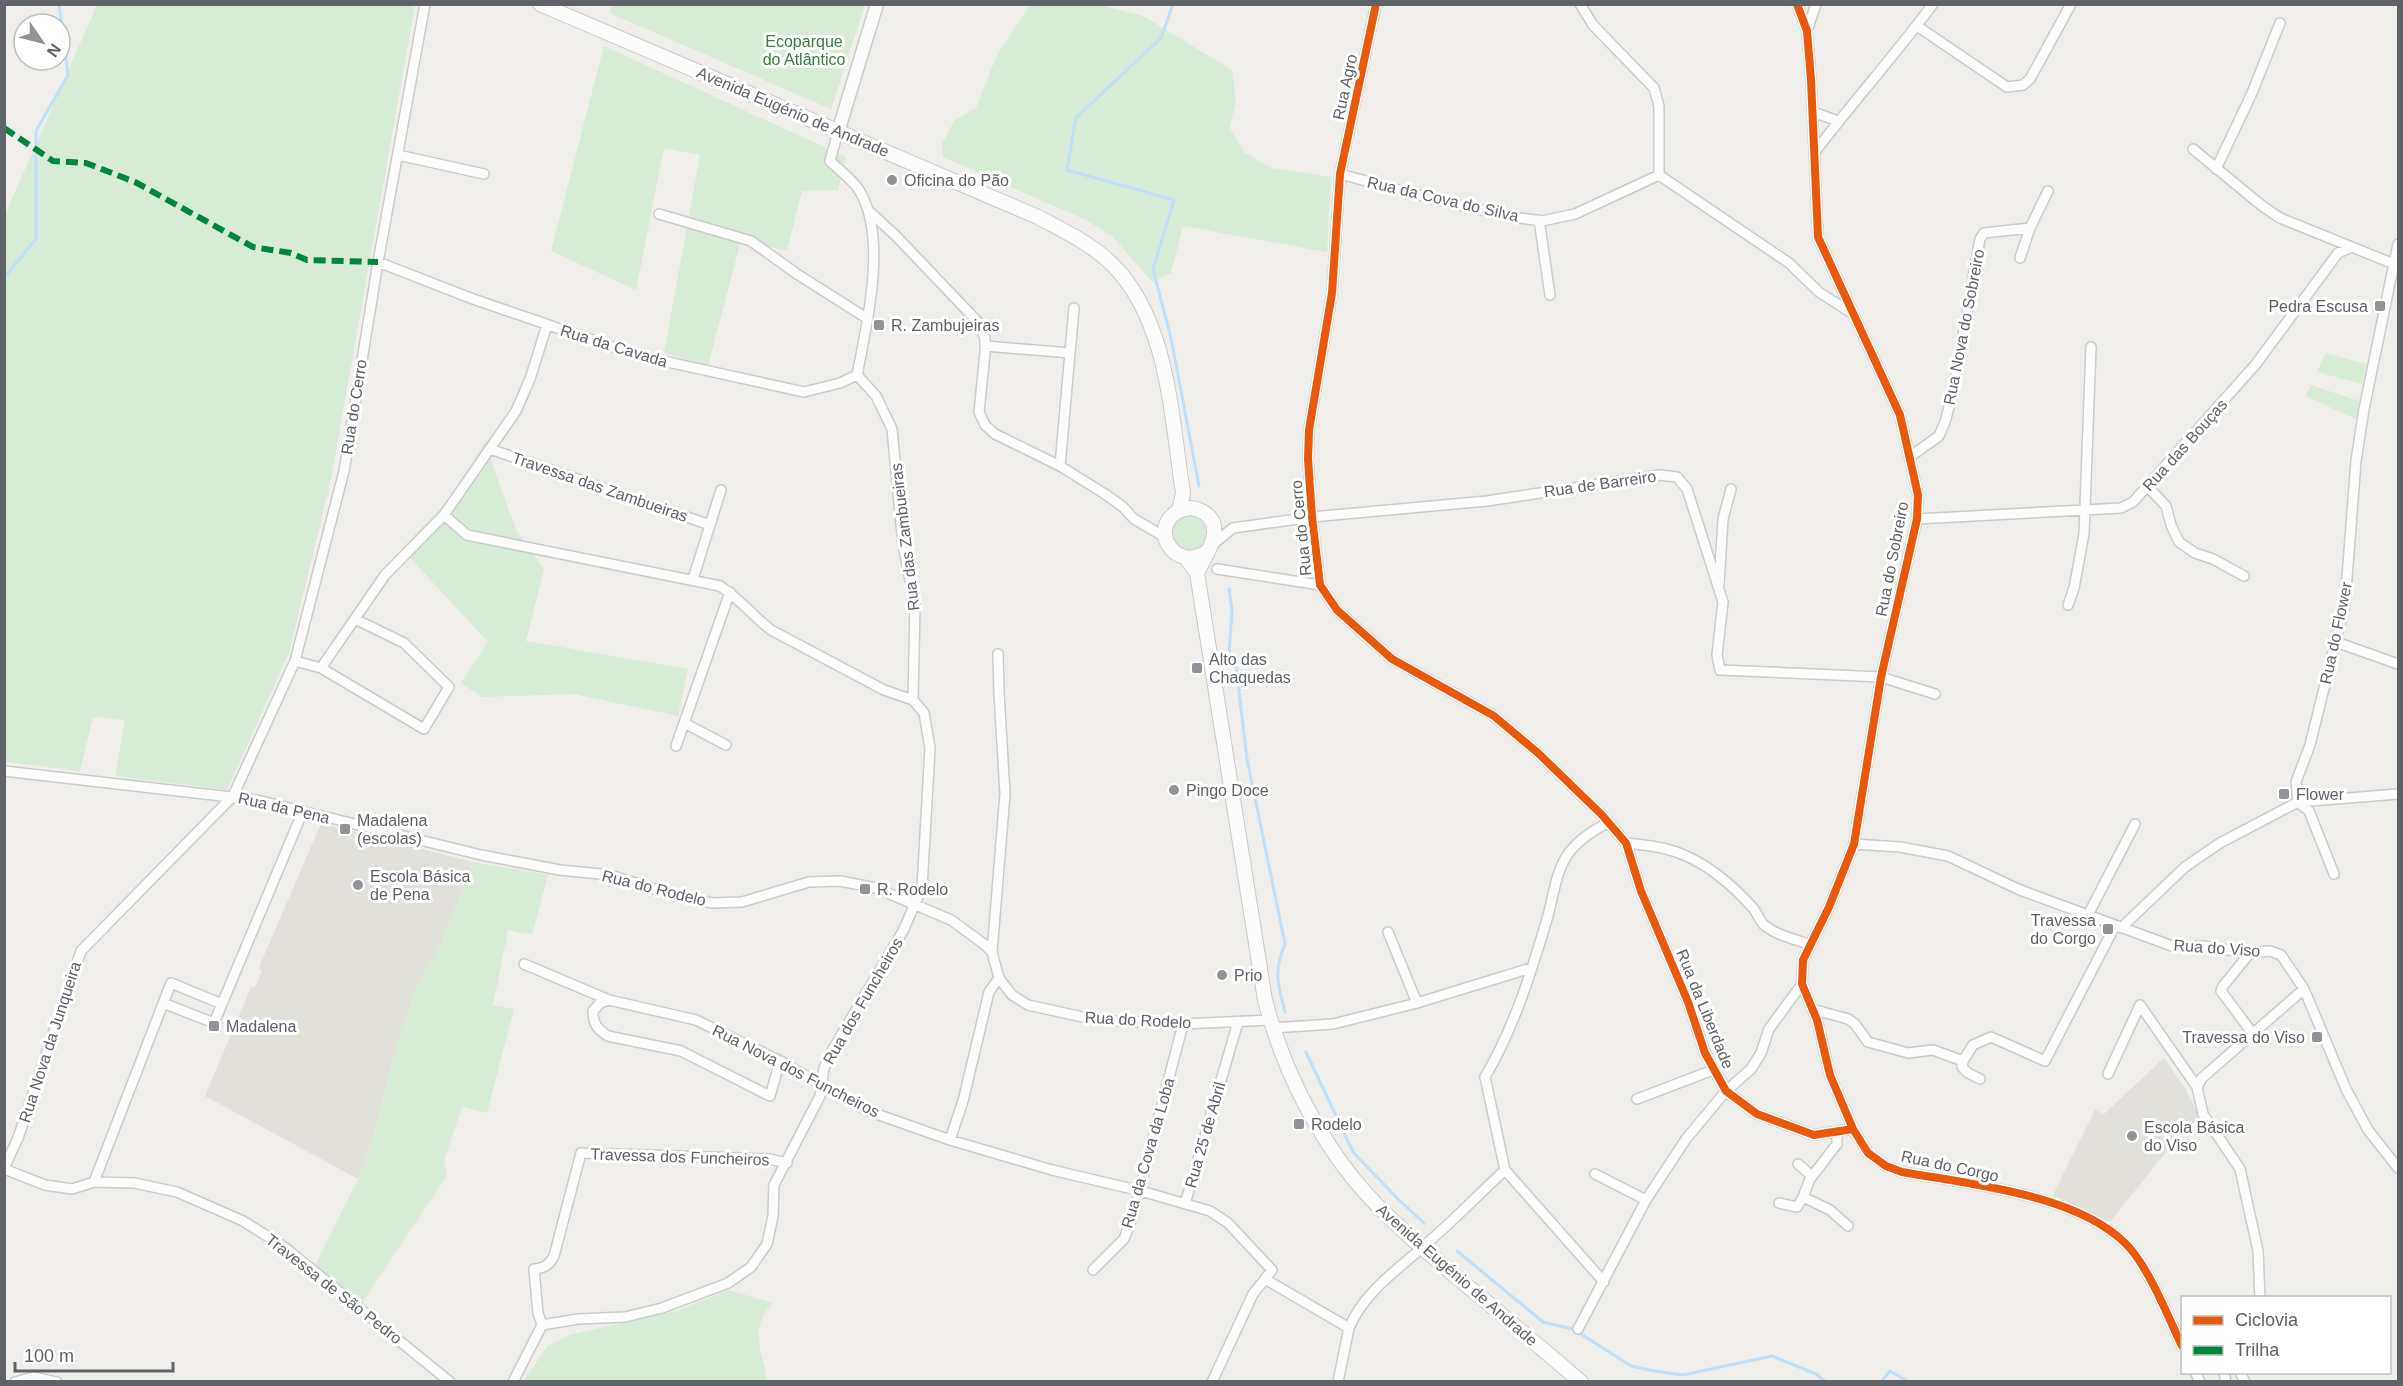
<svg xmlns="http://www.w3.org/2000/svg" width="2403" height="1386" viewBox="0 0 2403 1386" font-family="Helvetica,sans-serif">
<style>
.education{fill:#e2e0da}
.green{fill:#d8ebd6}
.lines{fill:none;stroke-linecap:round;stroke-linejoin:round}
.stream{stroke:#bfe0f9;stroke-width:3}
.minor-casing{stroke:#cbcccc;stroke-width:12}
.tertiary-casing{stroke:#cbcccc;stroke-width:15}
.secondary-casing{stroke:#cacacb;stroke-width:16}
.minor{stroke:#fdfcfc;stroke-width:9}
.tertiary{stroke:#fdfcfc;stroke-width:12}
.secondary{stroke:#fdfcfc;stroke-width:14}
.quiet{stroke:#00873e;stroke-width:6;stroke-dasharray:12 6;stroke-linecap:butt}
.cycleway-casing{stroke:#fff;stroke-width:11}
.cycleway{stroke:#e8590c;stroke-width:8}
.poi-dot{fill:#919496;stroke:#fff;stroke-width:2}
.labels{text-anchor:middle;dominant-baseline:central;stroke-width:6;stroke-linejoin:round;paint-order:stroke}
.park-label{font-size:16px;fill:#348238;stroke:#fff}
.street-label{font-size:16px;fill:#5f6368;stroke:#fff}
.poi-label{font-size:16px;fill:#5f6368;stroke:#fff;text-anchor:start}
</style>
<rect width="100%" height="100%" fill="#efeeea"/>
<!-- education -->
<path class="education" d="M324,824L473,862L442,942L416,989L402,1027L371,1145L358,1179L205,1096L251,987H255L262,971L259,967L320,826Z
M2164,1058L2183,1085L2198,1113L2197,1120L2166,1152L2110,1222L2053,1195L2095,1110L2104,1114Z"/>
<!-- green -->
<path class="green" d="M613,4H865V5L831,109L609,13Z
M97,5H415L331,479L289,653L227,790L115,776L125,720L93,717L80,771L5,762V215Z
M1030,5H1100L1143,16L1232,70L1236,100L1230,128L1244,152L1271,168L1331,177L1327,252L1183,226L1171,273L1152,282L1112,236L1088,221L943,157L942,144L954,121L976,108L997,55Z
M604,46L846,157L838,190L802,191L787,251L741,240L708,366L664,353L700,155L664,148L636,290L551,251Z
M2326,353L2366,364L2362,384L2317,372Z
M2311,385L2359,401L2356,419L2305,396Z
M486,441H488L486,446L516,530L544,569L526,641L688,669L678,716L574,694L482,697L461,683L488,642L402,549L452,496Z
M1171 534a18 18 0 1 1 36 0a18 18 0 1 1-36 0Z
M473,862L548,875L532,935L508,930L493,1005L514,1009L487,1113L462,1107L444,1160L447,1176L361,1304L315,1266L358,1179L371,1145L402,1027L416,989L442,942Z
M728,1290L773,1303C769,1308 764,1313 762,1319C753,1339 765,1361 767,1381H523L547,1347L569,1335L680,1310Z"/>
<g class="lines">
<!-- stream -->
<path class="stream" d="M1173,4L1161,38L1076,118L1067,170L1174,200L1153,269L1171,338L1199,486
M4,278L36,239V131L68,75L59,4
M1229,589L1232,611L1229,653L1236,666L1247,759L1285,944C1273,973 1278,984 1285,1012
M1306,1052L1353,1152L1398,1199L1424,1223
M1457,1251L1543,1322L1572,1329
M1581,1334L1631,1366L1654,1371L1683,1375L1772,1356L1816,1374L1826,1382
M1881,1382L1890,1371L1909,1382"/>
<!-- minor casing -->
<g class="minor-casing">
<path id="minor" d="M1376,4L1340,174L1332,293L1309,430L1308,459L1312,517L1320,585L1337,610L1392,659L1494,716L1538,753L1602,815L1626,843L1641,891L1688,1002L1705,1053L1726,1091L1757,1114L1814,1135L1853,1129
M1580,4L1593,25L1654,88L1659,106V175
M1797,4L1807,31L1811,80L1818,237L1900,415L1918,495L1917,519L1881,677L1854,844L1829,907L1803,960L1802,984L1817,1020L1830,1075L1853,1129L1868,1153L1886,1166L1902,1172C1969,1184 2075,1194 2125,1243C2148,1265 2168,1317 2182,1346
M1917,26L2007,87L2023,85L2030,79L2071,4
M1807,31L1816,4
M1813,112L1838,121
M838,132L830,161C839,170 852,179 859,190C888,236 867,324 857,375
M2193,149L2261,205L2280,218L2394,264
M1814,153C1853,102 1895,55 1933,4
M398,155L484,174
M2216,169L2252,93L2280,23
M1340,174L1437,200L1512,217L1542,221L1575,214L1659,175L1789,263L1819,292L1850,312
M870,212L896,236L978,322L985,338V353L979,412L985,425L995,434L1060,466L1105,494L1123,507L1134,519L1165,537
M659,214L751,241L797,274L868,319
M1539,220L1550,295
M2020,258L2030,228L2048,191
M378,262L473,299L636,355L804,392L840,383L857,375
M985,346L1070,353L1060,466
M1070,353L1074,308
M490,449L710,525
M1911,456L1939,436L1945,422L1953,392L1980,239L1984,233L2030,228
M2148,487L2166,506L2171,525L2179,542L2195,553L2213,559L2244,576
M444,515L467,535L720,586C740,599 753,616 771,630L884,690L913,700
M1917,519L2121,508L2133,502L2256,364L2338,253L2350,248
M1212,545L1233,528L1312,517L1487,501L1659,475L1677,477L1687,489L1723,602L1717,655L1720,670L1881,677L1935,694
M1217,569L1320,585
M693,579L721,490
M1719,584L1723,519L1731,489
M2068,605L2074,588L2084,534L2091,347
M2336,642L2398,664
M295,661L321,668L424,729L449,687L404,643L355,619
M321,668L385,575L444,515L516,411L530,379L547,325
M684,723L726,745
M676,746L730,592
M4,771L257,800L481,855L560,870L610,875L677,896L712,903L742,902L809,882L840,881L876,888L951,920L984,944L992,952L999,978L1012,995L1028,1005L1096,1020L1183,1024L1270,1020
M2298,802L2296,782L2310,745L2345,604L2356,461L2364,409L2398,244
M2298,802L2309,811L2334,874
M1626,843C1646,845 1666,847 1684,855C1710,866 1735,888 1753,908C1757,913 1759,919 1763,924C1775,935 1794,939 1809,944
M1854,844L1900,847L1948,856L2020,890L2172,946H2204L2247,953L2270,951L2281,955L2304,989L2346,1089L2368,1130L2398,1168
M2088,915L2135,824
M2121,928L2185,867L2220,843L2298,802L2398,794
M1388,932L1417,1003
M992,952L1005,794L999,693L998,654
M2250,953L2223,986L2221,991L2253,1034
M524,964L609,1000L696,1020L780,1061L868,1111L950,1140L1052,1170L1141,1191L1210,1211L1228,1223L1272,1270L1265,1279
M609,1000L600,1003L593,1011C593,1024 597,1029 608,1036L681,1051L770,1096L780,1061
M163,1003L214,1023L303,811
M1812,1009L1848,1019L1855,1024L1868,1042L1908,1053L1933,1050L1963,1061L1973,1045L1991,1037L2045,1061L2115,926
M1273,1028L1333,1024L1417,1003L1531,968
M1963,1061L1962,1067L1968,1073L1980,1079
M2108,1074L2140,1005L2197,1087
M1637,1099L1713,1070
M1837,1132V1144L1810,1179L1803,1197L1830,1210L1848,1226
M950,1140L963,1101L989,992L999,978
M1798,1164L1812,1176
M4,1168L18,1138L81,951L233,796L295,661L344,471L378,262L425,4
M4,1169L45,1185L72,1189L94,1182L134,1183L177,1192L243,1221L283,1246L450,1382
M1595,1174L1646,1200
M94,1182L171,983L222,1004
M1779,1203L1797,1207L1803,1197
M1185,1204L1238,1022
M1093,1270L1124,1239L1133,1216L1183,1024
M1604,1282L1505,1170L1485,1077C1514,1028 1531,973 1547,919C1554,896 1555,870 1571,850C1581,838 1594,830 1607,823
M2260,1298L2258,1251L2240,1169L2203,1114L2197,1087L2202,1078L2304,989
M542,1325L538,1313L534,1269C545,1268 549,1265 554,1256L581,1153L769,1159L787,1163
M1578,1329L1646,1200L1686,1139L1726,1091L1751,1069L1761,1053L1769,1029L1802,984
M2195,1372L2200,1382
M2224,1372L2226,1382
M2240,1372L2245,1382
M15,1382L33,1377L57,1382
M513,1382L542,1325L578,1319L625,1317L662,1308L728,1283L751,1267L767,1244L773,1216L774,1185L820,1096L824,1068L833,1049L903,931L922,888L930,748L924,713L913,700L915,604L903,545L892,429L876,396L857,375
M1212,1382L1253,1294L1265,1279L1349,1328C1364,1292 1396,1271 1424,1246C1452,1222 1478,1195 1505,1170
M1338,1382L1349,1328"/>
</g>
<!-- tertiary casing -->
<g class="tertiary-casing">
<path id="tertiary" d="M838,132L877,4"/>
</g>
<!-- secondary casing -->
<g class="secondary-casing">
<path id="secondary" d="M540,4L1038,217C1064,231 1090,243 1112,264C1169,321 1171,417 1183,493L1179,511
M1186,558L1197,573L1265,1000C1280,1058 1307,1115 1342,1164C1374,1208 1418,1244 1459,1279C1500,1313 1540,1347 1581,1382
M1197,573C1206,554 1230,523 1199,510C1192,507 1184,508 1177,512C1148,530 1176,574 1208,551"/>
</g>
<!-- minor -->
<use href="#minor" class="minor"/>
<!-- tertiary -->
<use href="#tertiary" class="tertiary"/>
<!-- secondary -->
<use href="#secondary" class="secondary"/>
<!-- quiet -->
<path class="quiet" d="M4,128L53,161L86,163L135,182L253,247L291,253L307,260L378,262"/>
<!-- cycleway casing -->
<g class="cycleway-casing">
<path id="cycleway" d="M1376,4L1340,174L1332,293L1309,430L1308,459L1312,517L1320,585L1337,610L1392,659L1494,716L1538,753L1602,815L1626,843L1641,891L1688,1002L1705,1053L1726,1091L1757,1114L1814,1135L1853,1129
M1797,4L1807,31L1811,80L1818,237L1900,415L1918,495L1917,519L1881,677L1854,844L1829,907L1803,960L1802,984L1817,1020L1830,1075L1853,1129L1868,1153L1886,1166L1902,1172C1969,1184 2075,1194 2125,1243C2148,1265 2168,1317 2182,1346"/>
</g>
<!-- cycleway -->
<use href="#cycleway" class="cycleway"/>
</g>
<!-- markers -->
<g class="poi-dot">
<circle cx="892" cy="180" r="6"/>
<rect x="2374" y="300" width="12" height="12" rx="3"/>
<rect x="873" y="319" width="12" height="12" rx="3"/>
<rect x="1191" y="662" width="12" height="12" rx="3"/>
<circle cx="1174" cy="790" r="6"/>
<rect x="2278" y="788" width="12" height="12" rx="3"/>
<rect x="339" y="823" width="12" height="12" rx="3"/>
<circle cx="358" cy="885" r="6"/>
<rect x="859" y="883" width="12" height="12" rx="3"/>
<rect x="2102" y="923" width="12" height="12" rx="3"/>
<circle cx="1222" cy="975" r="6"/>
<rect x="208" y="1020" width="12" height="12" rx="3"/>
<rect x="2311" y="1031" width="12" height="12" rx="3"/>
<rect x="1293" y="1118" width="12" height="12" rx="3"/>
<circle cx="2132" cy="1136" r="6"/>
</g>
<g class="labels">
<!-- park labels -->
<g class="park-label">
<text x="804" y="41">Ecoparque<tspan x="804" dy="18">do Atlântico</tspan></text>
</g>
<!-- street labels -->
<g class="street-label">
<text transform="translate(1345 87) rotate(-78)">Rua Agro</text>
<text transform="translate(793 112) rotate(23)">Avenida Eugénio de Andrade</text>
<text transform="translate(1443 199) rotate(13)">Rua da Cova do Silva</text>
<text transform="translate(1964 327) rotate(-79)">Rua Nova do Sobreiro</text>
<text transform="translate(614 346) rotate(17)">Rua da Cavada</text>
<text transform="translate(354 407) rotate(-81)">Rua do Cerro</text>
<text transform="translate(2185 445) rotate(-48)">Rua das Bouças</text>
<text transform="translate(1600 484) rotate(-8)">Rua de Barreiro</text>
<text transform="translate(600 487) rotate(19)">Travessa das Zambueiras</text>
<text transform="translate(1301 528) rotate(-96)">Rua do Cerro</text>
<text transform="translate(905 537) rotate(-97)">Rua das Zambueiras</text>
<text transform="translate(1892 559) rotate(-79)">Rua do Sobreiro</text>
<text transform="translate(2336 633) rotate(-78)">Rua do Flower</text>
<text transform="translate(284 808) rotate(13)">Rua da Pena</text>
<text transform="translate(654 888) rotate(14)">Rua do Rodelo</text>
<text transform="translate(2217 948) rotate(4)">Rua do Viso</text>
<text transform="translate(863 1001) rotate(-60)">Rua dos Funcheiros</text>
<text transform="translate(1705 1009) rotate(68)">Rua da Liberdade</text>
<text transform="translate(1138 1020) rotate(3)">Rua do Rodelo</text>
<text transform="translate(50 1042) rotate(-72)">Rua Nova da Junqueira</text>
<text transform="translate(796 1071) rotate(27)">Rua Nova dos Funcheiros</text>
<text transform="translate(1205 1135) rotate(-74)">Rua 25 de Abril</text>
<text transform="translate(1148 1153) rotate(-74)">Rua da Cova da Loba</text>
<text transform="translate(680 1157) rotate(2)">Travessa dos Funcheiros</text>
<text transform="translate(1950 1166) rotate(12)">Rua do Corgo</text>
<text transform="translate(1457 1275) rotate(41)">Avenida Eugénio de Andrade</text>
<text transform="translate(334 1289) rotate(38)">Travessa de São Pedro</text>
</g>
<!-- poi labels -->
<g class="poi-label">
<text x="904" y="180">Oficina do Pão</text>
<text x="2368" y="306" text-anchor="end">Pedra Escusa</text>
<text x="891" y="325">R. Zambujeiras</text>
<text x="1209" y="659">Alto das<tspan x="1209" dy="18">Chaquedas</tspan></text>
<text x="1186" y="790">Pingo Doce</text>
<text x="2296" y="794">Flower</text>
<text x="357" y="820">Madalena<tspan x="357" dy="18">(escolas)</tspan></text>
<text x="370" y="876">Escola Básica<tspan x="370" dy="18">de Pena</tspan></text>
<text x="877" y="889">R. Rodelo</text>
<text x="2096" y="920" text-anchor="end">Travessa<tspan x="2096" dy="18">do Corgo</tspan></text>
<text x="1234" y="975">Prio</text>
<text x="226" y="1026">Madalena</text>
<text x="2305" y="1037" text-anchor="end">Travessa do Viso</text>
<text x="1311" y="1124">Rodelo</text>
<text x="2144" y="1127">Escola Básica<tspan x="2144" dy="18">do Viso</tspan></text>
</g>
</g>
<!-- border -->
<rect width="2403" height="1386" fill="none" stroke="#5f6368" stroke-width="12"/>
<!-- legend -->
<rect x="2181" y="1296" width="210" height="78" fill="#ffffff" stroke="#bfc1c3" stroke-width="1.5"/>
<rect x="2193" y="1316" width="30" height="9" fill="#e8590c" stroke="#bfc1c3" stroke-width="1.5"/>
<text x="2235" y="1326" font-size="18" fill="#5f6368">Ciclovia</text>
<rect x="2193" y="1346" width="30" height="9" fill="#00873e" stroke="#bfc1c3" stroke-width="1.5"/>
<text x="2235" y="1356" font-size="18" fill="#5f6368">Trilha</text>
<!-- north arrow -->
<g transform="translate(42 42) rotate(125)"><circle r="28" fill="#ffffff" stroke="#bfc1c3" stroke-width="1.5"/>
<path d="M0-4.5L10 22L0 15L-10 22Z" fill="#919496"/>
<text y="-9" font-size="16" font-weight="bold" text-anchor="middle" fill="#5f6368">N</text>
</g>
<!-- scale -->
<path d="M15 1362v9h158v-9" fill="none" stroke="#5f6368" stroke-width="3"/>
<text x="24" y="1362" font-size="18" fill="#5f6368" stroke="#ffffff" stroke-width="4.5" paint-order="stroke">100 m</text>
</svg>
